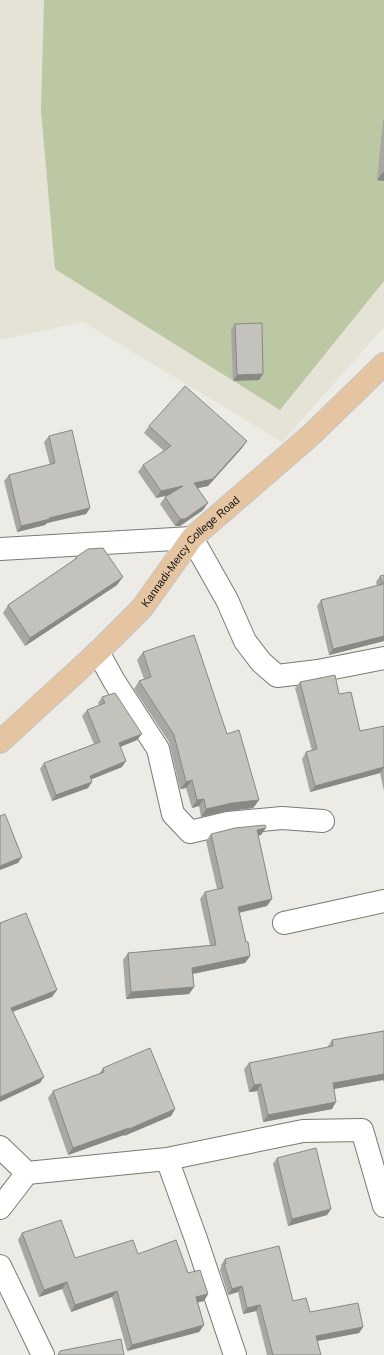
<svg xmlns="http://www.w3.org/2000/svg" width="384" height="1355" viewBox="0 0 384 1355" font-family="Helvetica,sans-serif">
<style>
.built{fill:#e5e3d6}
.green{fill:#bcc7a3}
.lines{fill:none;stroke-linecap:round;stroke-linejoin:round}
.minor-casing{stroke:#7a7975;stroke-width:24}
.major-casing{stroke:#c6c6c6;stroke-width:24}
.minor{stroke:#fff;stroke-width:22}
.major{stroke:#e4c4a1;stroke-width:22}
.wall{fill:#a8a7a3}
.shaded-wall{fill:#888884}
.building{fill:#c3c2bd;stroke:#888884}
.labels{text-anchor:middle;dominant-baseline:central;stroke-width:4;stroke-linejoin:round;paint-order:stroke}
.street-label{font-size:11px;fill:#121210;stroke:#fff}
</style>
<rect width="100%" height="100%" fill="#ecebe6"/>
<!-- built -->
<path class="built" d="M0,0H384V327L282,442L83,322L0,340Z"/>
<!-- green -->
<path class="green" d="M44,0H384V281L280,410L55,269L41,110Z"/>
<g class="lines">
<!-- minor casing -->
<g class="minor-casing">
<path id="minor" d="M0,549L192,538L227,600L245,641L261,662L277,676L318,671L384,658
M98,652L114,681L158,749L173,814L190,832L228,823L282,818L323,821
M284,923L384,901
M0,1147L27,1173L0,1208
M167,1159L303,1131L362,1130L384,1206
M27,1173L167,1159L196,1239L235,1355
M0,1266L43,1355"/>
</g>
<!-- major casing -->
<g class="major-casing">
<g id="major">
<path id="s1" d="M0,742L98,652L142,608L192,538L311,435L384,364"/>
</g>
</g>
<!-- minor -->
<use href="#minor" class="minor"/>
<!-- major -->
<use href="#major" class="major"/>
</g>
<!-- wall -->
<path class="wall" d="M384,119V181L377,180L383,120Z
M235,324L263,374L259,380L233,381L231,330Z
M149,426L242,448L208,486L198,488L203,510L180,526H175L160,504L165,497L169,495L156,498L138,472L143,465L164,451L144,433Z
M49,436L90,508L86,514L47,523L45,525L17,532L4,481L9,475L50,465L44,442Z
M76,557L117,585L25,646L3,613L8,605L73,561Z
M384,575V641L329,655L317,606L321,600L377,586L376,582L380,576Z
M143,652L227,734L259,800L253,808L227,811L201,817L199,806L192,808L186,788L180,789L169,742L134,689L139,681L144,679L137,660Z
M300,682L339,694L360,731L384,726V791L380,773L310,792L302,759L306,752L312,751L295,688Z
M102,697L137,740L120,747L122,767L91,779L88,788L52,801L40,769L44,763L94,744L82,716L87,710L99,705L98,703Z
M211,834L261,835L258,836L267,906L239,913L246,942L250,956L245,963L193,974L194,987L189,994L126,999L123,960L128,953L210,945L200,899L205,892L217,889L206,841Z
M384,1031V1083L383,1080L334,1089L332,1109L263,1122L257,1091L249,1092L244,1069L249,1063L327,1048L332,1040Z
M103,1068L175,1109L171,1116L124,1136V1135L68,1155L48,1098L53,1091L99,1074Z
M277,1158L331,1209L327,1215L288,1226L273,1164Z
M22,1233L75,1258L138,1254L188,1273L208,1294L204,1301L198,1302L204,1325L199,1332L127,1351L112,1297L71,1312L62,1289L39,1297L18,1240Z
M225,1259L310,1312L363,1327L359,1333L317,1341L321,1355H267L256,1311L243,1314L238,1292L228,1295L220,1270L221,1267V1265Z"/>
<!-- shaded-wall -->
<path class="shaded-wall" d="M383,172H384V181L377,180Z
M263,374L259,380L233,381L237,375Z
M247,441L242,448L208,486L189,490L194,483Z
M183,486L178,493L156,498L161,491Z
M208,503L203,510L180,526H175L180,519Z
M90,508L86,514L47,523L45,525L17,532L21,526L49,518Z
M123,577L117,585L25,646L30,638Z
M384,636V641L329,655L333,649Z
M142,734L137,740L115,749L119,743Z
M126,761L122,767L85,782L90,776Z
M384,767L380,773L310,792L315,786Z
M192,780L186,788L180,789L186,782Z
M92,782L88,788L52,801L56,795Z
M204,799L199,806L192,808L197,800Z
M259,800L253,808L227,811L201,817L206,809L232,803Z
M266,828L261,835L252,837L257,830Z
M22,857L18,863L0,870V866Z
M272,899L267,906L233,914L238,907Z
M250,956L245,963L187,975L192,968Z
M194,987L189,994L126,999L131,992Z
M57,990L52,997L7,1014L11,1008Z
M384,1074V1079L383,1080L328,1090L333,1083Z
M44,1077L40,1083L0,1102V1097Z
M261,1084L257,1091L249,1092L254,1085Z
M336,1102L332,1109L263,1122L268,1115Z
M175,1109L171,1116L124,1136L129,1129Z
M129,1128L124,1135L68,1155L73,1148Z
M331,1209L327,1215L288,1226L292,1219Z
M67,1282L62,1289L39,1297L44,1290Z
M242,1286L238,1292L228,1295L232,1289Z
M117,1291L112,1297L71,1312L75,1305Z
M208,1294L204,1301L191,1304L196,1297Z
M260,1305L256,1311L243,1314L247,1308Z
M204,1325L199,1332L127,1351L132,1345Z
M363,1327L359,1333L312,1342L316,1336Z"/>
<!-- building -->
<path class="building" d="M262,323L263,374L237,375L235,324Z
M185,386L247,441L213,479L194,483L208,503L185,519H180L165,497L183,486L161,491L143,465L171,446L149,426Z
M72,430L90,508L49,518L50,519L21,526L9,475L55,463L49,436Z
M103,548L123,577L30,638L8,605L77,558L76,557L88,549Z
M384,575V636L333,649L321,600L383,584L380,576Z
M194,635L227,734L239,730L259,800L232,803L206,809L204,799L197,800L192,780L186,782L174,735L139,681L151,677L143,652Z
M335,675L339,694L351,692L360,731L384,726V767L315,786L306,752L317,749L300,682Z
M115,693L142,734L119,743L126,761L90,776L92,782L56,795L44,763L100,742L87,710L105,703L102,697Z
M5,814L22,857L0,866V816Z
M265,825L266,828L257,830L272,899L238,907L246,942H248L250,956L192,968L194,987L131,992L128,953L216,945L205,892L223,888L211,834L235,828Z
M26,913L57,990L11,1008L44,1077L0,1097V923Z
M384,1031V1074L333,1083L336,1102L268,1115L261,1084L254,1085L249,1063L333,1046L332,1040Z
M150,1048L175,1109L129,1129V1128L73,1148L53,1091L104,1072L103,1068Z
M316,1148L331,1209L292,1219L277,1158Z
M61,1220L75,1258L133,1240L138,1254L176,1240L188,1273L200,1270L208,1294L196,1297L204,1325L132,1345L117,1291L75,1305L67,1282L44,1290L22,1233Z
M279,1246L293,1301L306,1298L310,1312L358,1303L363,1327L316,1336L321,1355H273L260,1305L247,1308L242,1286L232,1289L224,1264H226L225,1259Z
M121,1339L124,1355H58L60,1351Z"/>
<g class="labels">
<!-- street labels -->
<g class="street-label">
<text stroke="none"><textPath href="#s1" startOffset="270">Kannadi-Mercy College Road</textPath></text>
</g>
</g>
</svg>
